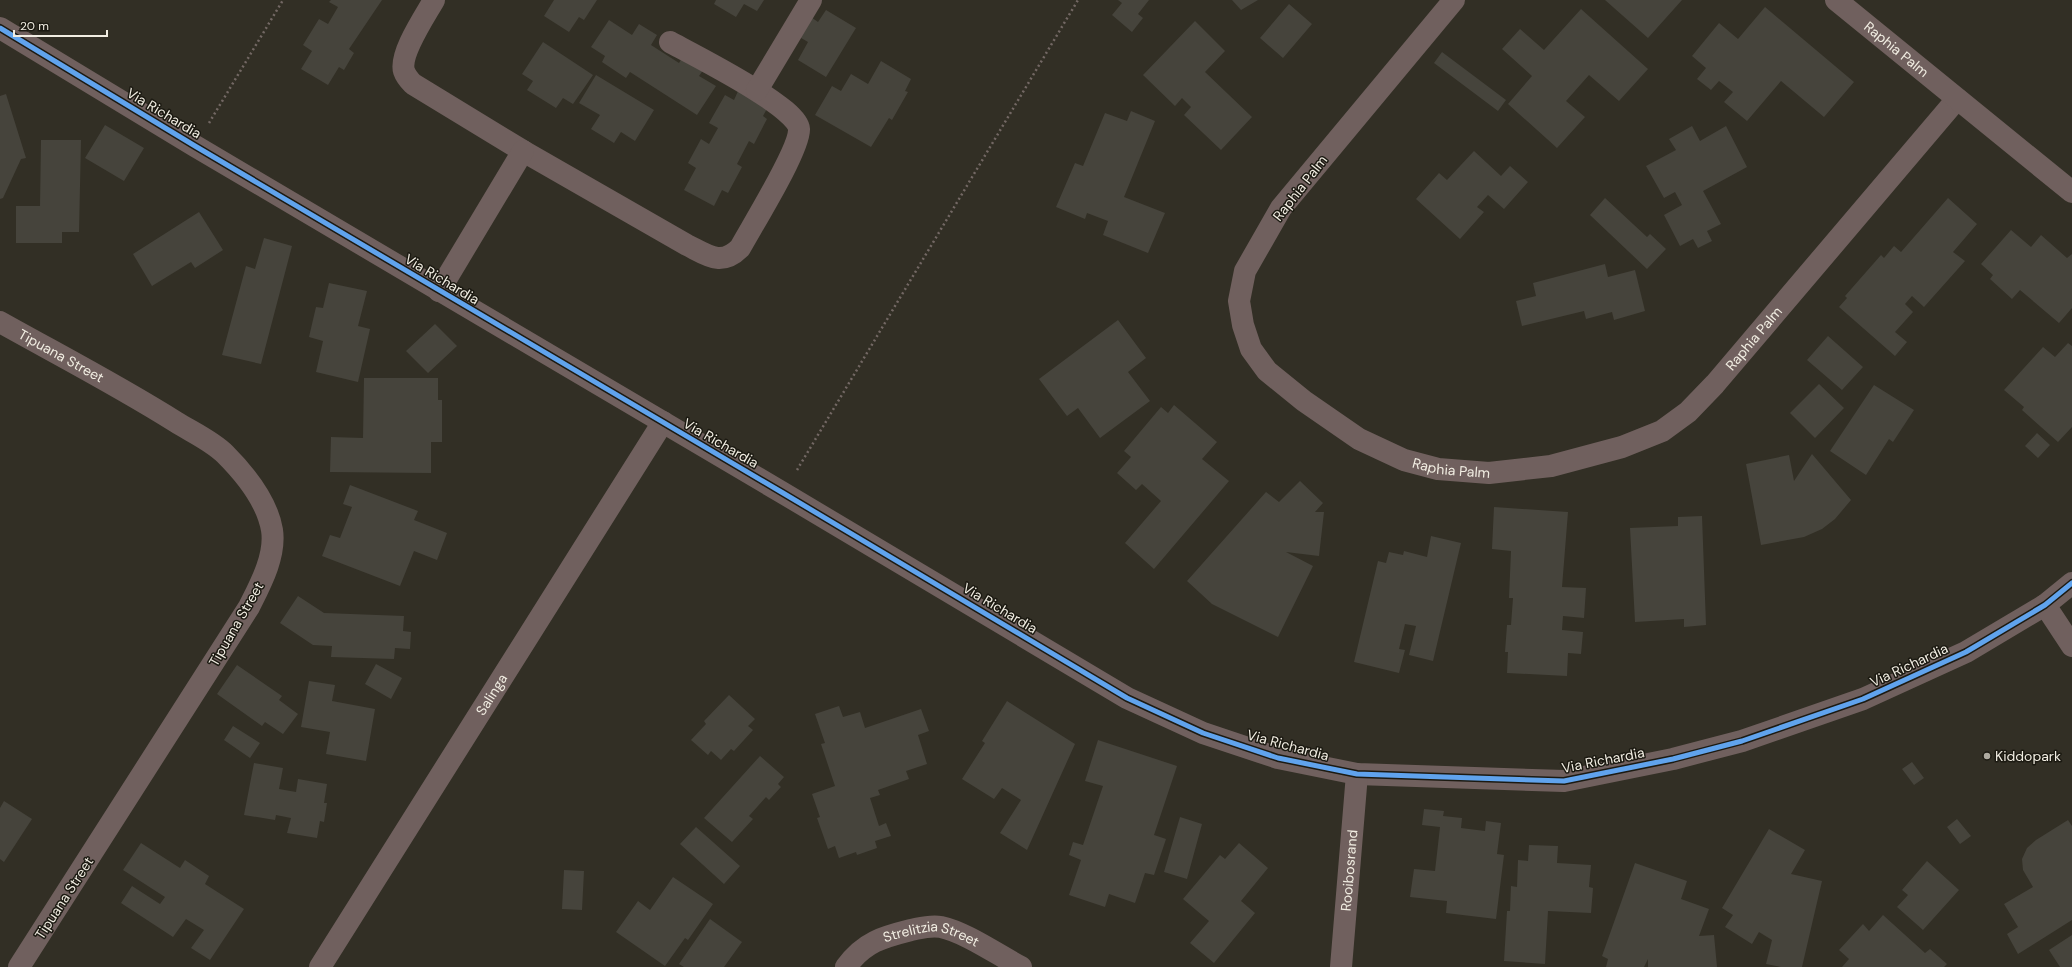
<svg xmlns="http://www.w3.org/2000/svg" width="2072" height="967" viewBox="0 0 2072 967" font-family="'DM Sans',sans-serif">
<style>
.building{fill:#46443c}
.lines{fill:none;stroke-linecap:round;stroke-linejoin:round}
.path{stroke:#736864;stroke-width:2.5;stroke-dasharray:2 3;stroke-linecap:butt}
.minor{stroke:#70605e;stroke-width:22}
.cycleway-casing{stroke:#1c1a12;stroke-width:8}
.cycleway{stroke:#60a3ed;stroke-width:5}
.poi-dot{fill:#aeaaa0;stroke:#1c1a12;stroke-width:1.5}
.labels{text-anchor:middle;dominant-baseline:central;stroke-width:3;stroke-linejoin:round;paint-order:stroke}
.street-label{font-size:14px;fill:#f1ede2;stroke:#1c1a12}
.poi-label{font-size:14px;fill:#f1ede2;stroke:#1c1a12;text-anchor:start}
</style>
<rect width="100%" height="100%" fill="#322f25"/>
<!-- building -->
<path class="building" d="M331,0H382L349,49L354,53L344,70L339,67L328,85L301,69L312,51L303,45L319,19L328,24L338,7L329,2Z
M554,0H597L584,20L579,17L569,32L544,16Z
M716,0H764L757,11L744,4L736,17L714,4Z
M1118,0H1149L1138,14L1143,18L1132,32L1112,15L1122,3Z
M1232,0H1258L1241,10Z
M1605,0H1682L1648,38Z
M1289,4L1312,24L1283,58L1260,38Z
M1765,7L1854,82L1824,117L1781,81L1747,121L1724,102L1733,92L1719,81L1711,90L1697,79L1706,68L1692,56L1719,23L1738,39Z
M1581,9L1648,69L1619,101L1589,75L1566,101L1585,117L1557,148L1508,104L1532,76L1502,49L1520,29L1544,50Z
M826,10L856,28L826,77L798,60L808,42L796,35L808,15L818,22Z
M609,20L632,35L639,24L657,35L651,45L679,63L685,53L706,66L699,76L716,86L697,115L630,72L626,78L602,62L605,56L591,47Z
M1195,21L1225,51L1205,72L1252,117L1221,150L1184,115L1191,107L1182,98L1175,106L1143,75Z
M543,42L593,75L573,104L563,98L556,108L527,90L533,81L522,74Z
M1442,52L1506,100L1498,111L1434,63Z
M881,61L911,79L905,91L908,92L892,120L889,118L871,147L815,115L832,86L841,91L851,74L868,84Z
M596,75L654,110L635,141L621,132L614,143L591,129L600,115L579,103Z
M739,89L769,105L763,116L767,119L754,144L749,141L737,164L742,167L728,193L722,190L714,206L684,190L696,168L688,163L701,139L709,144L718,128L709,123L725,95L734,100Z
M6,94L26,158L21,159L3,198L0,199V96Z
M1131,111L1155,121L1124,197L1165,213L1148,253L1103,235L1108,221L1087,213L1085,219L1056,207L1075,163L1083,166L1105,113L1127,121Z
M105,125L144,148L124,181L85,158Z
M1692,126L1700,141L1726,126L1747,167L1703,191L1721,224L1707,231L1712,241L1698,248L1693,239L1680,246L1664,215L1682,205L1675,192L1664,198L1646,166L1676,150L1669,139Z
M41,140H81L79,232H62V243H16V206H40Z
M1474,151L1501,176L1510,166L1528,182L1504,209L1488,195L1477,207L1484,212L1460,239L1416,199L1439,173L1447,180Z
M1605,198L1647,237L1650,234L1666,249L1647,269L1590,215Z
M1948,198L1977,224L1953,252L1965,261L1924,307L1912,296L1905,304L1913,312L1895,332L1907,342L1895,356L1839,307L1847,298L1845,296L1881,255L1884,258L1894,246L1901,252Z
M199,212L223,250L195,268L191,262L152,286L133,254Z
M2011,230L2031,247L2041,235L2067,258L2072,254V308L2059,323L2020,290L2012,299L1990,279L1993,275L1981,264Z
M264,238L292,246L261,364L222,355L246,266L255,269Z
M1605,264L1608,277L1635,270L1645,311L1614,320L1612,312L1586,319L1584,311L1522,326L1516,301L1536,296L1533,283Z
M329,283L367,291L358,326L370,329L358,382L316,372L323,341L309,337L316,307L323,308Z
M1118,320L1146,358L1128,372L1150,401L1100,438L1078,408L1067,416L1039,379Z
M435,324L457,346L428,373L406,351Z
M1828,336L1863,367L1842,390L1807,360Z
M2068,343L2072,346V427L2058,442L2022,410L2024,407L2004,390L2043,347L2055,357Z
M364,378H438V400H442V442H431V473L330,472L331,437L363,438Z
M1819,384L1844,408L1815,438L1790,413Z
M1874,385L1914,410L1893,442L1889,439L1866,475L1830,451Z
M1174,405L1217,442L1202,459L1229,481L1154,569L1125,543L1161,501L1142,484L1136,490L1117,473L1131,457L1124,451L1161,407L1168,413Z
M2037,433L2050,445L2038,458L2025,446Z
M1812,454L1851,500L1835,519L1822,529L1804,537L1761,545L1746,464L1789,455L1794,481Z
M1300,481L1323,503L1315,512H1324L1319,556L1286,552L1313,566L1278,637L1212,604L1187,581L1266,492L1279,502Z
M350,485L418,511L414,520L447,533L437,560L414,551L400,586L322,556L330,535L340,538L352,507L343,504Z
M1494,507L1568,512L1562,587L1586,588L1584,618L1563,616L1562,630L1583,632L1581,654L1568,653L1567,676L1507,673L1508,652H1505L1507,625H1511L1513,598H1509L1511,551L1492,549Z
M1702,516L1706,625L1684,627V619L1635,622L1630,528L1678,526V517Z
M1431,536L1461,543L1433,661L1409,655L1416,626L1405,624L1399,649L1405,650L1399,673L1354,662L1378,561L1386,563L1389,552L1403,555L1404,551L1427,557Z
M298,596L324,613L404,616L403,631L411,632L410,649L395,648L394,659L331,657L332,646L313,645L280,623Z
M376,664L402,678L391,699L365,684Z
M237,665L282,696L279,700L298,714L283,734L265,722L262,726L217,694Z
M309,681L335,685L332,701L375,709L366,761L326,754L330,732L301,727Z
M729,695L755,719L748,726L753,730L734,751L731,749L721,760L711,751L708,755L691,740L706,724L704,721Z
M1007,701L1075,744L1027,850L1000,833L1021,800L1002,788L994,799L962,779L985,743L982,741Z
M839,706L843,717L860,712L865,728L921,709L929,731L918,735L927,764L906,771L909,779L878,790L880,795L870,798L879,826L886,823L891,836L875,841L877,848L857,855L856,852L839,858L835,846L828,849L817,818L820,817L812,794L835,786L821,744L825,743L815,714Z
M233,726L260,743L250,758L224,740Z
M1098,740L1177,766L1154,835L1166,839L1154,875L1145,873L1135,903L1109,894L1105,907L1069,895L1081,860L1069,855L1073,842L1083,845L1103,786L1085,781Z
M760,756L784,777L778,784L781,787L769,800L766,797L749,816L753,819L732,842L704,818Z
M1912,762L1924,778L1914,785L1902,769Z
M254,763L283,768L279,789L296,792L298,779L327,784L324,803H327L324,822L320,821L317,838L287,833L291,818L276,815L275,820L244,815Z
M4,801L32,819L4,862L0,859V808Z
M1424,809L1444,811L1443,816L1462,818L1461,828L1485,831L1486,821L1501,823L1497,854L1504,855L1496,919L1446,913L1447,901L1410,897L1414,869L1435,871L1440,827L1422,825Z
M1180,817L1202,824L1187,879L1164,872Z
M1957,819L1971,836L1960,844L1947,827Z
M2068,820L2072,826V920L2018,954L2007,934L2018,927L2004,904L2033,887L2023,870L2022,859L2027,848L2036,840Z
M696,827L740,866L724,884L680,844Z
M1769,829L1805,850L1791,874L1822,881L1802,967H1781L1766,964L1772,940L1759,932L1752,944L1725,927L1733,915L1722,908Z
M141,843L180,868L185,860L209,876L205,884L244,909L210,960L191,948L204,930L186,919L173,937L121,903L132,886L160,904L165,897L123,870Z
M1239,843L1268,868L1241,901L1255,913L1214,963L1190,943L1209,921L1183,899L1220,855L1225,859Z
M1529,845L1558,846L1557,863L1591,865L1589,887L1593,888L1591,913L1548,911L1545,964L1504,961L1507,911H1510L1511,886L1517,887L1518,860L1528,861Z
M1927,861L1959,890L1923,930L1897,907L1908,895L1902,890Z
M1635,863L1687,881L1681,899L1709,909L1699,936L1714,935L1717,967H1648V959L1644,967H1606L1608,959L1602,956Z
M564,870L584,871L582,910L562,909Z
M673,877L713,904L688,940L685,938L665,966L616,932L638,901L650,910Z
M1883,915L1925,953L1930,949L1947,964L1944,967H1842L1849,959L1839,950L1863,924L1869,931Z
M710,919L742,942L724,967H684L679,964Z
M2072,935V967H2060L2049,950Z"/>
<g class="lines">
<!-- path -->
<path class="path" d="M209,123L283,0
M797,470L1078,0"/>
<!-- minor -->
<g class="minor">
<path d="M434,0C425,16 399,54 404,71C406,77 409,80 413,84L523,151L687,245C707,255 721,267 740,248C752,226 800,149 799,129C798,107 692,54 670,42"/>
<path id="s1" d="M1454,0L1281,208L1245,271L1239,301L1243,325L1251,349L1267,371L1304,401L1359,439L1404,460L1438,469L1489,473L1551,466L1622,447L1662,431L1688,412L1715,384L1957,99"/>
<path id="s2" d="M1836,0L2072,192"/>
<path d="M0,28L195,146L783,493L1127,698L1203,733L1278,758L1357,774L1564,781L1673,759L1742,741L1863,699L1966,652L2045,605L2072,583"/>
<path d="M757,90L811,0"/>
<path d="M439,291L523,151"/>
<path id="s3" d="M0,322C59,355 119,386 176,422C192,432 212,441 225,454C245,474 267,501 272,530C276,556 260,585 249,607L19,967"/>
<path d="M2045,605L2072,646"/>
<path id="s4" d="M320,967L663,422"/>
<path id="s5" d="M846,967C864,942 883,937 911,930C921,928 930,925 941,927C965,932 998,955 1021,967"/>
<path id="s6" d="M1341,967L1357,774"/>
</g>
<!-- cycleway casing -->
<g class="cycleway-casing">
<path id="cycleway" d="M0,28L195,146L783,493L1127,698L1203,733L1278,758L1357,774L1564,781L1673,759L1742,741L1863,699L1966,652L2045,605L2072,583"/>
</g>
<!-- cycleway -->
<use href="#cycleway" class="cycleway"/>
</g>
<!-- markers -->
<circle class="poi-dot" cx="1987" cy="756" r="4"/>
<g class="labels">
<!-- street labels -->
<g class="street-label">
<text stroke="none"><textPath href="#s2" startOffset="78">Raphia Palm</textPath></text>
<text transform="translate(164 113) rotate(31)">Via Richardia</text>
<text transform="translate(1300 188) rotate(-52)">Raphia Palm</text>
<text transform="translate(442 279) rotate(31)">Via Richardia</text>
<text stroke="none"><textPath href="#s1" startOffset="1011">Raphia Palm</textPath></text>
<text stroke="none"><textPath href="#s3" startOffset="70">Tipuana Street</textPath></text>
<text transform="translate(721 443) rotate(30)">Via Richardia</text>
<text stroke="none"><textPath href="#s1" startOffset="663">Raphia Palm</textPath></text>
<text transform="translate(1000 608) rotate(31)">Via Richardia</text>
<text transform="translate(236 624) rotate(-60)">Tipuana Street</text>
<text transform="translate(1909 665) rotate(-25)">Via Richardia</text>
<text stroke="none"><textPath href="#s4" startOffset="322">Salinga</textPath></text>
<text transform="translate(1288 745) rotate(15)">Via Richardia</text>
<text transform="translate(1603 760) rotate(-11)">Via Richardia</text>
<text stroke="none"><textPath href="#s6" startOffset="97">Rooibosrand</textPath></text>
<text transform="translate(64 898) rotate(-57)">Tipuana Street</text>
<text stroke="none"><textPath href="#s5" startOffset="98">Strelitzia Street</textPath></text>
</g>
<!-- poi labels -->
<g class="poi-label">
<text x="1995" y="756">Kiddopark</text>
</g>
</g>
<!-- scale -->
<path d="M14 30v6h93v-6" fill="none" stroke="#f1ede2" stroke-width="2"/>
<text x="20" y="30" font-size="12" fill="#f1ede2" stroke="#1c1a12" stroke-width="3" paint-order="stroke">20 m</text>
</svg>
